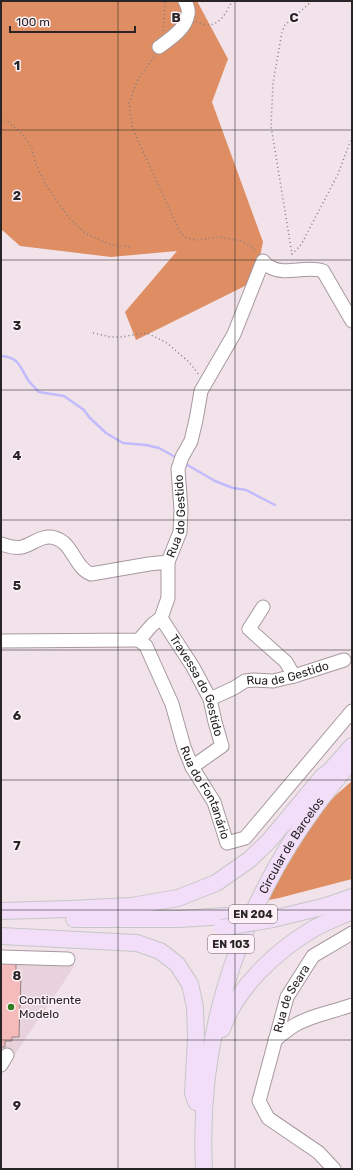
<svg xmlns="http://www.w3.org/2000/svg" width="353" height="1170" viewBox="0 0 353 1170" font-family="Rubik,sans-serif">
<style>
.built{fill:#e8d3dc}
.forest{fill:#de8e62}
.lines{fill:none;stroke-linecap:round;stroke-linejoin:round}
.stream{stroke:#c1bbfd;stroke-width:2.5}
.building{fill:#f5baba;stroke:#928383}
.minor-casing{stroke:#a6999f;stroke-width:15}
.major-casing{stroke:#c7c6c7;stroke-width:18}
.path{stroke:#867c80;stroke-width:1.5;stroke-dasharray:1 3;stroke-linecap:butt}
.minor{stroke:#fff;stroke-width:13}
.major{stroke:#f2def8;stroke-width:16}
.major-bridge-casing{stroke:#c7c6c7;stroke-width:18;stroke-linecap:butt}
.major-bridge{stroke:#f2def8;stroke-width:16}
.grid{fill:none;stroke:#292426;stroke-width:1;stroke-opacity:0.55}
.poi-dot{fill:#347c22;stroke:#fdf1f7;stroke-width:1.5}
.labels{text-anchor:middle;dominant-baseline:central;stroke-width:3;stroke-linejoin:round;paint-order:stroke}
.shield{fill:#fdf1f7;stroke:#696265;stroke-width:1}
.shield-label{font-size:11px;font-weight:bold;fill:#292426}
.street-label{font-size:12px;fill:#292426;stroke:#fdf1f7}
.poi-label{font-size:12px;fill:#292426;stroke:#fdf1f7;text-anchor:start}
.grid-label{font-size:13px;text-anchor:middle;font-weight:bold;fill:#292426;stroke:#fdf1f7;stroke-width:3;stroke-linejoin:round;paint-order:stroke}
</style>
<rect width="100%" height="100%" fill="#f2e3ea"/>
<!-- built -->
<path class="built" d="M1,955L74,957V967L1,1075Z"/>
<!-- forest -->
<path class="forest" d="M1,1H197L228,59L212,102L263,242L255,281L136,340L125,312L177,251L111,257L20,246L1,229Z
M352,781V879L279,898L269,900L275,882L318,814L336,795Z"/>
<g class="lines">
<!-- stream -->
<path class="stream" d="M1,356C19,357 20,367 28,380C31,384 35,388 39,392L64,396L84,410L89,417L106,433L123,443L146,445L159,448L177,458
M184,463L215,481L233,488L246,490L275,505"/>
</g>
<!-- building -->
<path class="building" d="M1,958H16V978L21,977L19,1037H12V1041H5V1047H1Z"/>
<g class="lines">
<!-- minor casing -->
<g class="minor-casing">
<g id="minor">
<path d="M159,47C170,39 186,29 188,14C189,10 187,5 185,1"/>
<path d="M1,544C8,546 14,549 22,547C33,544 43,534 55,538C73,543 74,567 91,574L149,564L168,562"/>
<path d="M263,607L249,629L286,662L294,676"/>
<path id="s1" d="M161,618L193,667L210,699L215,722L222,746L192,767"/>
<path id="s2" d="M139,640L146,646L172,704L184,747L192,767L214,802L227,843L245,838L352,711"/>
<path id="s3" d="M1,641L139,640L152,625L161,618L168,598V562L180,532L181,510L178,469L182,457L191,441L196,420L201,391L234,334L263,261C265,263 267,266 270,267C285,276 306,265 323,271L352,321"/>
<path id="s4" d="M210,699L234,688L245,681L253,680L273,681L294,676L344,660"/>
<path d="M1,957L68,959"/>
<path d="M275,1040C281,1035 288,1029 295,1025C312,1015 333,1012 352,1005"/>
<path d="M1,1065L7,1055"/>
<path id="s5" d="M334,1169L318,1152L268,1118L259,1101L287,997L313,956L352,933"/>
</g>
</g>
<!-- major casing -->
<g class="major-casing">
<g id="major">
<path d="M1,911L69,909L131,906L178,898L216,883L249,860L269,841L323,776L330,771L352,746"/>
<path d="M74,919H180L226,916"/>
<path d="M273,919L326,906L352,897"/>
<path d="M1,936L137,943L160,951L177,964L190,984L195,1007L196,1038L193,1093L196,1102"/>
<path d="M222,1029C237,987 276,951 313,929C325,922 339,917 352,911"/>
<path id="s6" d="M204,1169C196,1018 252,874 352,761"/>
</g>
</g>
<!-- path -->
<path class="path" d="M312,1L285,25L282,32L273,83L271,126L292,254L301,245L338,174L352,137
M196,22C200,23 205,25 209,25C221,24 227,11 232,1
M163,31L164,23L165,1
M154,57L138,79L129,103L132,126L141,147L180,232L186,238L197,240L219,237L241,241L251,246L256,252
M1,118L10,123L24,136L32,149L35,161L44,182L69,218L85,233L111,245L130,247
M93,333L111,337H122L137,334L147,333L167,343L189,362L199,375"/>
<!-- minor -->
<use href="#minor" class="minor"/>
<!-- major -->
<use href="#major" class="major"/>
<!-- major-bridge casing -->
<g class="major-bridge-casing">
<path id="major-bridge" d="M222,928L273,919"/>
</g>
<!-- major-bridge -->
<use href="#major-bridge" class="major-bridge"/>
</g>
<!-- grid -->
<path class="grid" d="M118,1V1169M235,1V1169M1,130H352M1,260H352M1,390H352M1,520H352M1,650H352M1,780H352M1,910H352M1,1040H352"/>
<!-- markers -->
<circle class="poi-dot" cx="11" cy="1007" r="4"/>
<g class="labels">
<!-- shield labels -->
<g class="shield">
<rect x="229" y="905" width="48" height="18" rx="3"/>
<rect x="208" y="935" width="46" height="18" rx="3"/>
</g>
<g class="shield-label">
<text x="253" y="914">EN 204</text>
<text x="231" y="944">EN 103</text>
</g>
<!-- street labels -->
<g class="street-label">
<text stroke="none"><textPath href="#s3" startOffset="274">Rua do Gestido</textPath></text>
<text stroke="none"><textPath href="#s4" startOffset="83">Rua de Gestido</textPath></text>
<text stroke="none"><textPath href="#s1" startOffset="77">Travessa do Gestido</textPath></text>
<text stroke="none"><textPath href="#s2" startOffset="168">Rua do Fontanário</textPath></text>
<text stroke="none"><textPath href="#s6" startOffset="341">Circular de Barcelos</textPath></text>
<text stroke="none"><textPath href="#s5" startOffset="211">Rua de Seara</textPath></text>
</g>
<!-- poi labels -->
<g class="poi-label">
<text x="19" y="1000">Continente<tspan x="19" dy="14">Modelo</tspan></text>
</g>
</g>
<g class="grid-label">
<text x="176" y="22">B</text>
<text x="294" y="22">C</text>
<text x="17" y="70">1</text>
<text x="17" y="200">2</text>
<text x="17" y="330">3</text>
<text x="17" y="460">4</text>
<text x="17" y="590">5</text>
<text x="17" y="720">6</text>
<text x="17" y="850">7</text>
<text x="17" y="980">8</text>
<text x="17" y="1110">9</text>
</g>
<!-- border -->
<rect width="353" height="1170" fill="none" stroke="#292426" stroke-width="4"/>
<!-- scale -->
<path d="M10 26v6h125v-6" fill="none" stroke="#292426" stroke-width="2"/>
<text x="16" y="26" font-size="12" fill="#292426" stroke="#fdf1f7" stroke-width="3" paint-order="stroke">100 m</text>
</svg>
